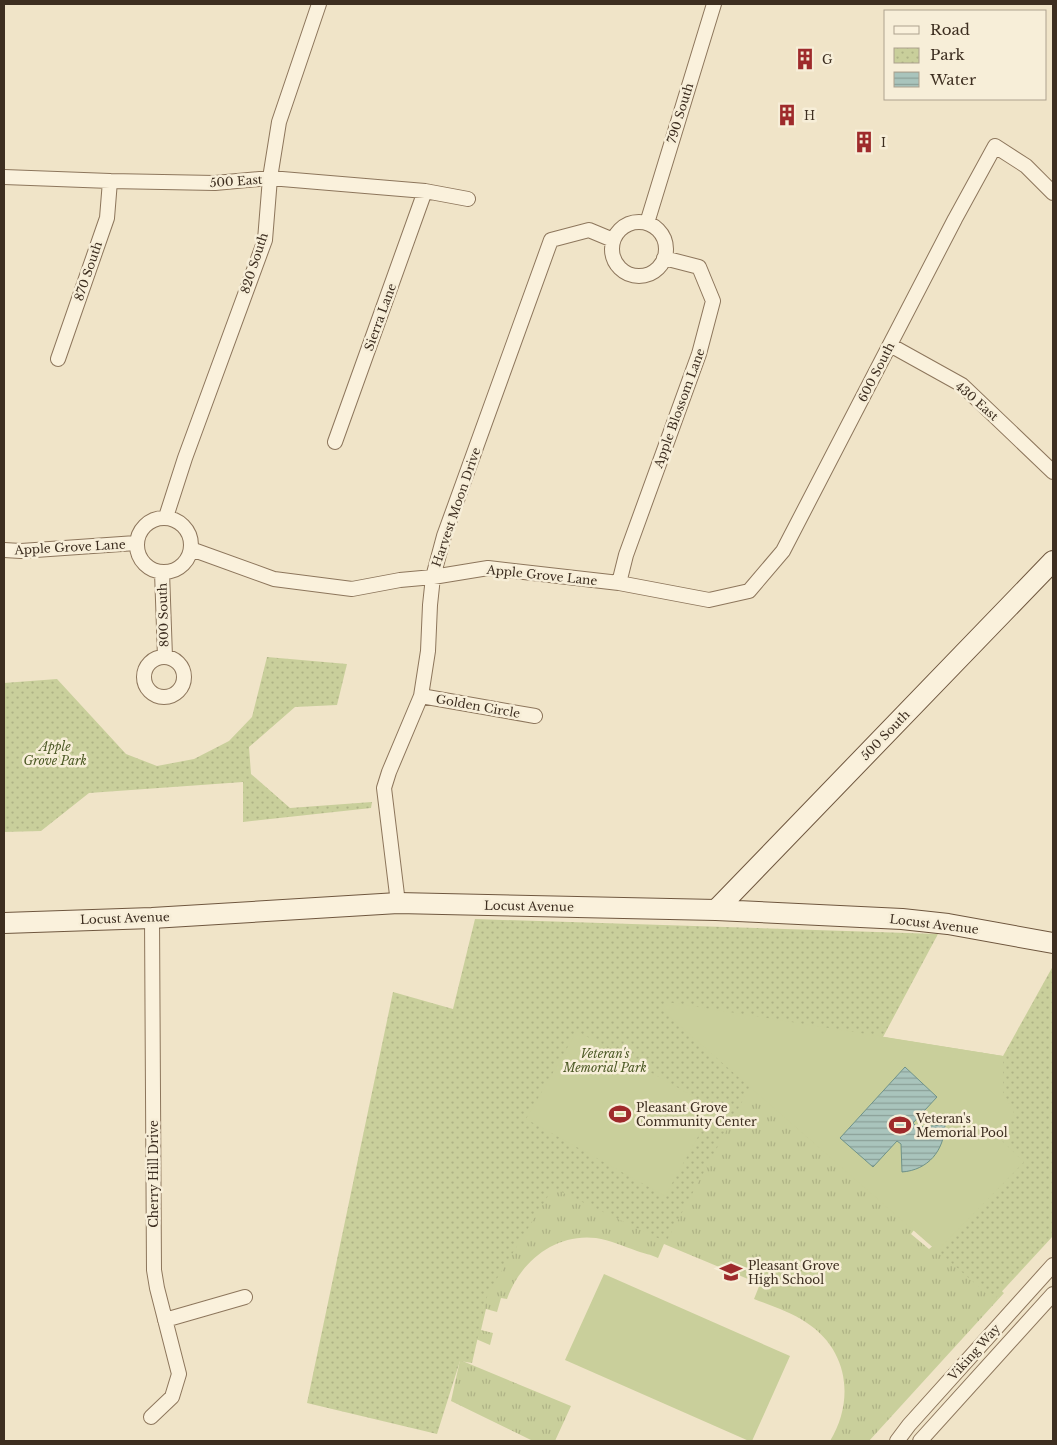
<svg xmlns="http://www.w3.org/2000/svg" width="1057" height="1445" viewBox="0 0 1057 1445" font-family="'Libre Baskerville',serif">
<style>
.grass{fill:url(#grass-tufts)}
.park{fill:url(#park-dots)}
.garden{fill:#c9cf9b}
.water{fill:url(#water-rules);stroke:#6f938a}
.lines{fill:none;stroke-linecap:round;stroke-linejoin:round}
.street-casing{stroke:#8d765c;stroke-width:16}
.secondary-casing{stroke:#6f573f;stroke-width:22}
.street{stroke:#faf1dc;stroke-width:14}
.secondary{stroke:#faf1dc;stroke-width:20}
.labels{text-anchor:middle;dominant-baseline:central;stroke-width:5;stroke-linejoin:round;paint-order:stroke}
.poi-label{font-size:12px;fill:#3d2e20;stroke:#f7eed8;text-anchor:start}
.street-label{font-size:12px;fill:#3d2e20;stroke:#f7eed8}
.park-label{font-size:12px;font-style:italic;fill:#4d5a26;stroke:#f7eed8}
</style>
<defs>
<pattern id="grass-tufts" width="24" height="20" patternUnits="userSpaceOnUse" patternTransform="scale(1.25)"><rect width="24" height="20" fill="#c9cf9b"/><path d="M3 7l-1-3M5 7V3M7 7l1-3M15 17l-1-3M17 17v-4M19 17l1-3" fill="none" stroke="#aeb285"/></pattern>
<pattern id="park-dots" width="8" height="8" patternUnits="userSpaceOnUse" patternTransform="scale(1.25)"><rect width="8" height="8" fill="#c9cf9b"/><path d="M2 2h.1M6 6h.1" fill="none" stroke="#aeb285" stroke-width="1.8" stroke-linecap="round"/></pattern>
<pattern id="water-rules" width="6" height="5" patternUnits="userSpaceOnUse" patternTransform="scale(1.25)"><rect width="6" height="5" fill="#a9c4bc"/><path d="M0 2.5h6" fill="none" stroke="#8ba098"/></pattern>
</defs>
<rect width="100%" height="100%" fill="#f0e4c8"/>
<!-- grass -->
<path class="grass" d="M605,951L918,1225L911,1234L929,1249L935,1244L989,1280L1004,1293L869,1441H830C855,1400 848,1350 807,1323C791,1312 772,1306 754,1299L760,1284L664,1244L658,1258C650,1254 645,1254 637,1251C623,1246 610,1240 596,1238C555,1233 520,1262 507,1299L501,1298L497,1312L486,1309L481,1330L493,1333L490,1345L476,1339L487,1293Z
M460,1360L571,1406L555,1441H533L451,1401Z"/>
<!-- park -->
<path class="park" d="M267,657L347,664L337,705L295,707L249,747L251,774L290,808L372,802L371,808L243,822V782L89,793L41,831L4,832V683L57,679L126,754L157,766L194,759L229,741L252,717Z
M475,919L938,934L883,1037L1003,1056L1053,966V1236L994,1300L750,1087L666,1242L553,1188L488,1293L472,1363L460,1361L437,1434L307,1403L393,992L453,1009Z"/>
<!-- garden -->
<path class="garden" d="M667,1002L1003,1056V1092L1015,1115L996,1135L1024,1162L937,1251L663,1011Z
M577,1031L714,1108L665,1196L526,1119Z
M604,1274L790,1356L752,1441H749L565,1360Z"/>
<!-- water -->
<path class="water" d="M905,1067L937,1097L913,1123L917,1127L945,1125C944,1151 928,1170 902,1172L901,1144L897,1141L873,1167L840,1138Z"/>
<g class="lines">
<!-- street casing -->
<g class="street-casing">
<path id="street" d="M4,177L110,181L215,183L270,178L425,191L468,199
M612 249a27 27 0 1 1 54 0a27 27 0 1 1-54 0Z
M647,223L714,4
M890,345L962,385L1053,472
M58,359L107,218L110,181
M335,442L425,191
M166,517L185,458L265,240L270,178L279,122L319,4
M137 545a27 27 0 1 1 54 0a27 27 0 1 1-54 0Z
M191,549L274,579L352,589L400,580L433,577L488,568L619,583L709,600L749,591L783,551L955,219L995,146L1026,166L1053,193
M4,550L21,551L136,543
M162,572L165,657
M619,583L626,555L699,354L713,301L699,267L664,258
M144 677a20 20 0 1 1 40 0a20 20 0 1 1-40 0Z
M421,696L535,716
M398,903L384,788L389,772L421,696L428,651L430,605L433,577L444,536L551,240L589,230L613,240
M165,1320L245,1297
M151,1417L172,1397L179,1374L157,1288L154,1270L152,918
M897,1441L909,1425L1053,1265
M920,1441L1053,1294"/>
</g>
<!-- secondary casing -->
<g class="secondary-casing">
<path id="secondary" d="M716,910L1053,561
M4,923L152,918L398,903L716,910L902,919L948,924L1053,943"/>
</g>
<!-- street -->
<use href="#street" class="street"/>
<!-- secondary -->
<use href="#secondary" class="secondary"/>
</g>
<!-- icons -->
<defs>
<g id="building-bare" transform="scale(1.725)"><path d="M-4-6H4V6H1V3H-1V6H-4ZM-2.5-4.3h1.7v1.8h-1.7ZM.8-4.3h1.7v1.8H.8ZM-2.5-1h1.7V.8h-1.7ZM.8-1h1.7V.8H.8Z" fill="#9e2a2b" stroke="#f7eed8" stroke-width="2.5" paint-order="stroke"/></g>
<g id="stadium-bare" transform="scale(1.725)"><path d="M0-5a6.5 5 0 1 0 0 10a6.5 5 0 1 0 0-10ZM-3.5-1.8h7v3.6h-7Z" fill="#9e2a2b" stroke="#f7eed8" stroke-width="2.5" paint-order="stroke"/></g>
<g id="school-bare" transform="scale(1.725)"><path d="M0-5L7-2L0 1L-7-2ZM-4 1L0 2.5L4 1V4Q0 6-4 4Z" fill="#9e2a2b" stroke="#f7eed8" stroke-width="2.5" paint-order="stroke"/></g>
</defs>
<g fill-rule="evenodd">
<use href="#building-bare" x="805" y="59"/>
<use href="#building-bare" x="787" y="115"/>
<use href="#building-bare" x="864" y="142"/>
<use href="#stadium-bare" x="620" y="1114"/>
<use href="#stadium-bare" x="900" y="1125"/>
<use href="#school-bare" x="731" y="1272"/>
</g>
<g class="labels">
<!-- poi labels -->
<g class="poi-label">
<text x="822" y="59">G</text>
<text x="804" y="115">H</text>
<text x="881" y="142">I</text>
<text x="636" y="1107">Pleasant Grove<tspan x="636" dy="14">Community Center</tspan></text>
<text x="916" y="1118">Veteran's<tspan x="916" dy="14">Memorial Pool</tspan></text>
<text x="748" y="1265">Pleasant Grove<tspan x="748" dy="14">High School</tspan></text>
</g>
<!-- street labels -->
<g class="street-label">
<text transform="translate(680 113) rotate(-73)">790 South</text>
<text transform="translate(236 181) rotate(-4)">500 East</text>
<text transform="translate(254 263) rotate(-72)">820 South</text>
<text transform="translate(88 271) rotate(-71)">870 South</text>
<text transform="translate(380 317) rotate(-70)">Sierra Lane</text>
<text transform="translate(876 372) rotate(-63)">600 South</text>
<text transform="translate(977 401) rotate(41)">430 East</text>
<text transform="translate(679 408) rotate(-70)">Apple Blossom Lane</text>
<text transform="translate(456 507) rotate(-71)">Harvest Moon Drive</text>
<text transform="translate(70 547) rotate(-3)">Apple Grove Lane</text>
<text transform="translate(542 575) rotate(6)">Apple Grove Lane</text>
<text transform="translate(163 615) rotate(-92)">800 South</text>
<text transform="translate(478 706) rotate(10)">Golden Circle</text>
<text transform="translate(885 735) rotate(-46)">500 South</text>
<text transform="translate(529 906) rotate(1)">Locust Avenue</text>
<text transform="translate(125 918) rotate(-2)">Locust Avenue</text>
<text transform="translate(934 924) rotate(7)">Locust Avenue</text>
<text transform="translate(153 1174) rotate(-90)">Cherry Hill Drive</text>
<text transform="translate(974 1352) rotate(-48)">Viking Way</text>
</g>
<!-- park labels -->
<g class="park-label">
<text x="55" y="746">Apple<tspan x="55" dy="14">Grove Park</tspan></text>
<text x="605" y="1053">Veteran's<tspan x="605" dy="14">Memorial Park</tspan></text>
</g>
</g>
<!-- border -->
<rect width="1057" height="1445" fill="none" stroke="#3d2e20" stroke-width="10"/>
<!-- legend -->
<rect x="884" y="10" width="162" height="90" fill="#f7eed8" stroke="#ada18e"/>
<rect x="894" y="26" width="25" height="8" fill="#faf1dc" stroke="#ada18e"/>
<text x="930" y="35" font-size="15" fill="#3d2e20">Road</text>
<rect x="894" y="48" width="25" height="15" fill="url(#park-dots)" stroke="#ada18e"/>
<text x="930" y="60" font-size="15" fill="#3d2e20">Park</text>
<rect x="894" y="72" width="25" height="15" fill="url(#water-rules)" stroke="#ada18e"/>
<text x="930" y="85" font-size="15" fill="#3d2e20">Water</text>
</svg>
